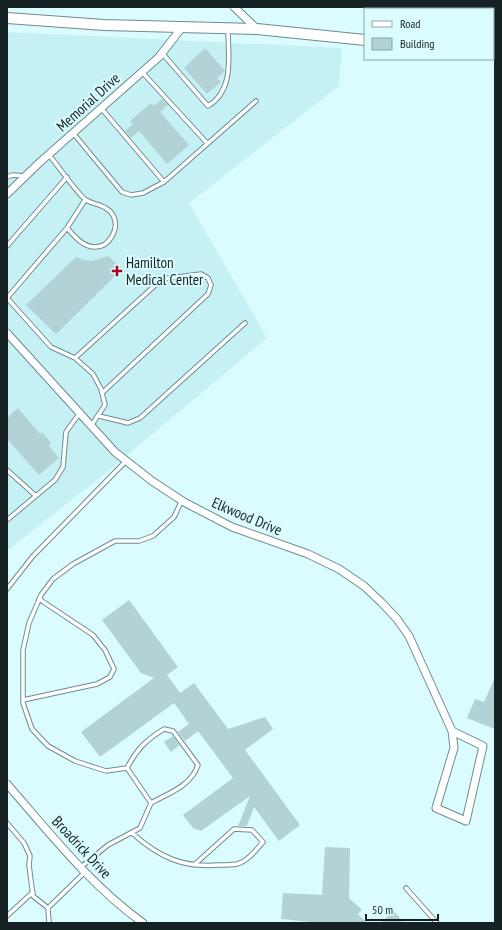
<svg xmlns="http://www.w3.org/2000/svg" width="502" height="930" viewBox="0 0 502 930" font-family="'PT Sans Narrow',sans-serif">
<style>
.built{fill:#c6f1f4}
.building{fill:#b2d2d5}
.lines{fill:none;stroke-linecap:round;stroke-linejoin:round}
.service-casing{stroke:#6e8c8f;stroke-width:5.5}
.minor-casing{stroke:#6e8c8f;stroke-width:9}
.secondary-casing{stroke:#6e8c8f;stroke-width:12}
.service{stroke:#fff;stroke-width:3.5}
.minor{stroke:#fff;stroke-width:7}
.secondary{stroke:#fff;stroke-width:10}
.poi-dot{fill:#a40822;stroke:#dbfcff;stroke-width:1.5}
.labels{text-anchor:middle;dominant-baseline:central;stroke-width:4;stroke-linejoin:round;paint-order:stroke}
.street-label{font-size:15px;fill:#152122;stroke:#dbfcff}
.poi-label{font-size:15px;fill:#152122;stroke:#dbfcff;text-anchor:start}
</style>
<rect width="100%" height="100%" fill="#dbfcff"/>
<!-- built -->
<path class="built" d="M7,32L342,48L339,86L189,203L267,338L112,468L7,551Z"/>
<!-- building -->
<path class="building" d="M205,48L225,71L217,78L221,82L207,94L184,68Z
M162,99L168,105L160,112L189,145L167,164L139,131L131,138L125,131L133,124L130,121L151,103L154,106Z
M108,256L122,269L56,334L26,305L76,257L84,260L92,261Z
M18,408L40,434L42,432L51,443L49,446L59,458L39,475L7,439V418Z
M129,600L178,667L167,675L180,693L194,683L228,729L265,717L273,729L245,750L300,825L279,841L254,807L247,826H238L250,796L201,831L193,828L183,815L233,778L198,731L185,741L178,732L189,724L174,703L100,757L81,732L154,678L141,673L102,620Z
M495,677V729L467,718L475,699L484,702Z
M173,736L179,745L171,752L164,742Z
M325,847L350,848L349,898L362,910L358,914L367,923H321L281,919L283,893L322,895Z
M394,911L404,923H380Z"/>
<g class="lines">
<!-- service casing -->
<g class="service-casing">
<path id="service" d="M162,53L208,106C235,90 228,55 228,29
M142,72L207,143
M101,108L164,182
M73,133L122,192L131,195L143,193L164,182L256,101
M49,155C56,163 79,196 86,200C95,205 107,205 113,215C120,228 110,247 95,247C83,247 74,236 67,228L85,200
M7,177L13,175L25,176
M7,246L67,177
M7,298L51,347L75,358L93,374L101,389L105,405L91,426
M7,298L67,228
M75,358L162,279L201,274L208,278L211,285L208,294L102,393
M99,416L128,423L140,418L245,323
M7,470L36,496
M7,520L55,480L63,467L66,432L79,414
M7,589L33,556L126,461
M23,700L97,684L110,677L114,669L105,650L93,635L39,599
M127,768C137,749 146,740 164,729L173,731L198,765C191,786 169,793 151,803
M7,823L24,843L30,856L29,865L33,896L48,908L85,872
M132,833C159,857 182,868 219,865C224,865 231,865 237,864C248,861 256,850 263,842L252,830L234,829L194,865
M81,867L108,845L140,828L151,803L127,768L106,771L75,761L48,746L32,729L23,703V650L29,623L41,595L53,579L73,564L115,541H139L153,536L174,517L182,500
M406,888L437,923
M48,908L49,923
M7,916L33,892"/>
</g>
<!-- minor casing -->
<g class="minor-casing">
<path id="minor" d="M234,7L257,29
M7,194L39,163L159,57L183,26
M7,333L115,452L152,481L184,502L232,527L308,554L339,569L364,586L382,603L397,619L409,636L452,731
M452,731L483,746L466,821L436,808L454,748Z
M7,784C49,832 90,885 143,923"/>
</g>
<!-- secondary casing -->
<g class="secondary-casing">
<path id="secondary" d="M7,18L104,25L257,29L365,40
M493,52L495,53"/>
</g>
<!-- service -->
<use href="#service" class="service"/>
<!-- minor -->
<use href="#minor" class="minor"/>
<!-- secondary -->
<use href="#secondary" class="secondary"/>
</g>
<!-- markers -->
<path class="poi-dot" d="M115 265h4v4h4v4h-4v4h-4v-4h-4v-4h4z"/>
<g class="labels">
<!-- street labels -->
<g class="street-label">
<text transform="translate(88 102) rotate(-42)">Memorial Drive</text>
<text transform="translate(247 516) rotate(23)">Elkwood Drive</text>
<text transform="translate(82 847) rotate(47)">Broadrick Drive</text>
</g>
<!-- poi labels -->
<g class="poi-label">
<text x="126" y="262">Hamilton<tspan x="126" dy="17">Medical Center</tspan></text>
</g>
</g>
<!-- border -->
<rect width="502" height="930" fill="none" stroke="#152122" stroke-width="16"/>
<!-- legend -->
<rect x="364" y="8" width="130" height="52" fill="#dbfcff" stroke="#8ca4a7"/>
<rect x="372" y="21" width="20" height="6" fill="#ffffff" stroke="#8ca4a7"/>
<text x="400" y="28" font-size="12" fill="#152122">Road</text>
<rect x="372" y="38" width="20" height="12" fill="#b2d2d5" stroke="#8ca4a7"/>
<text x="400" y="48" font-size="12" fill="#152122">Building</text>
<!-- scale -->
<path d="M366 914v6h72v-6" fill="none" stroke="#152122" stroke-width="2"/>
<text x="372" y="914" font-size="12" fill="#152122" stroke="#dbfcff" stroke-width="3" paint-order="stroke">50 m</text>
</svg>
